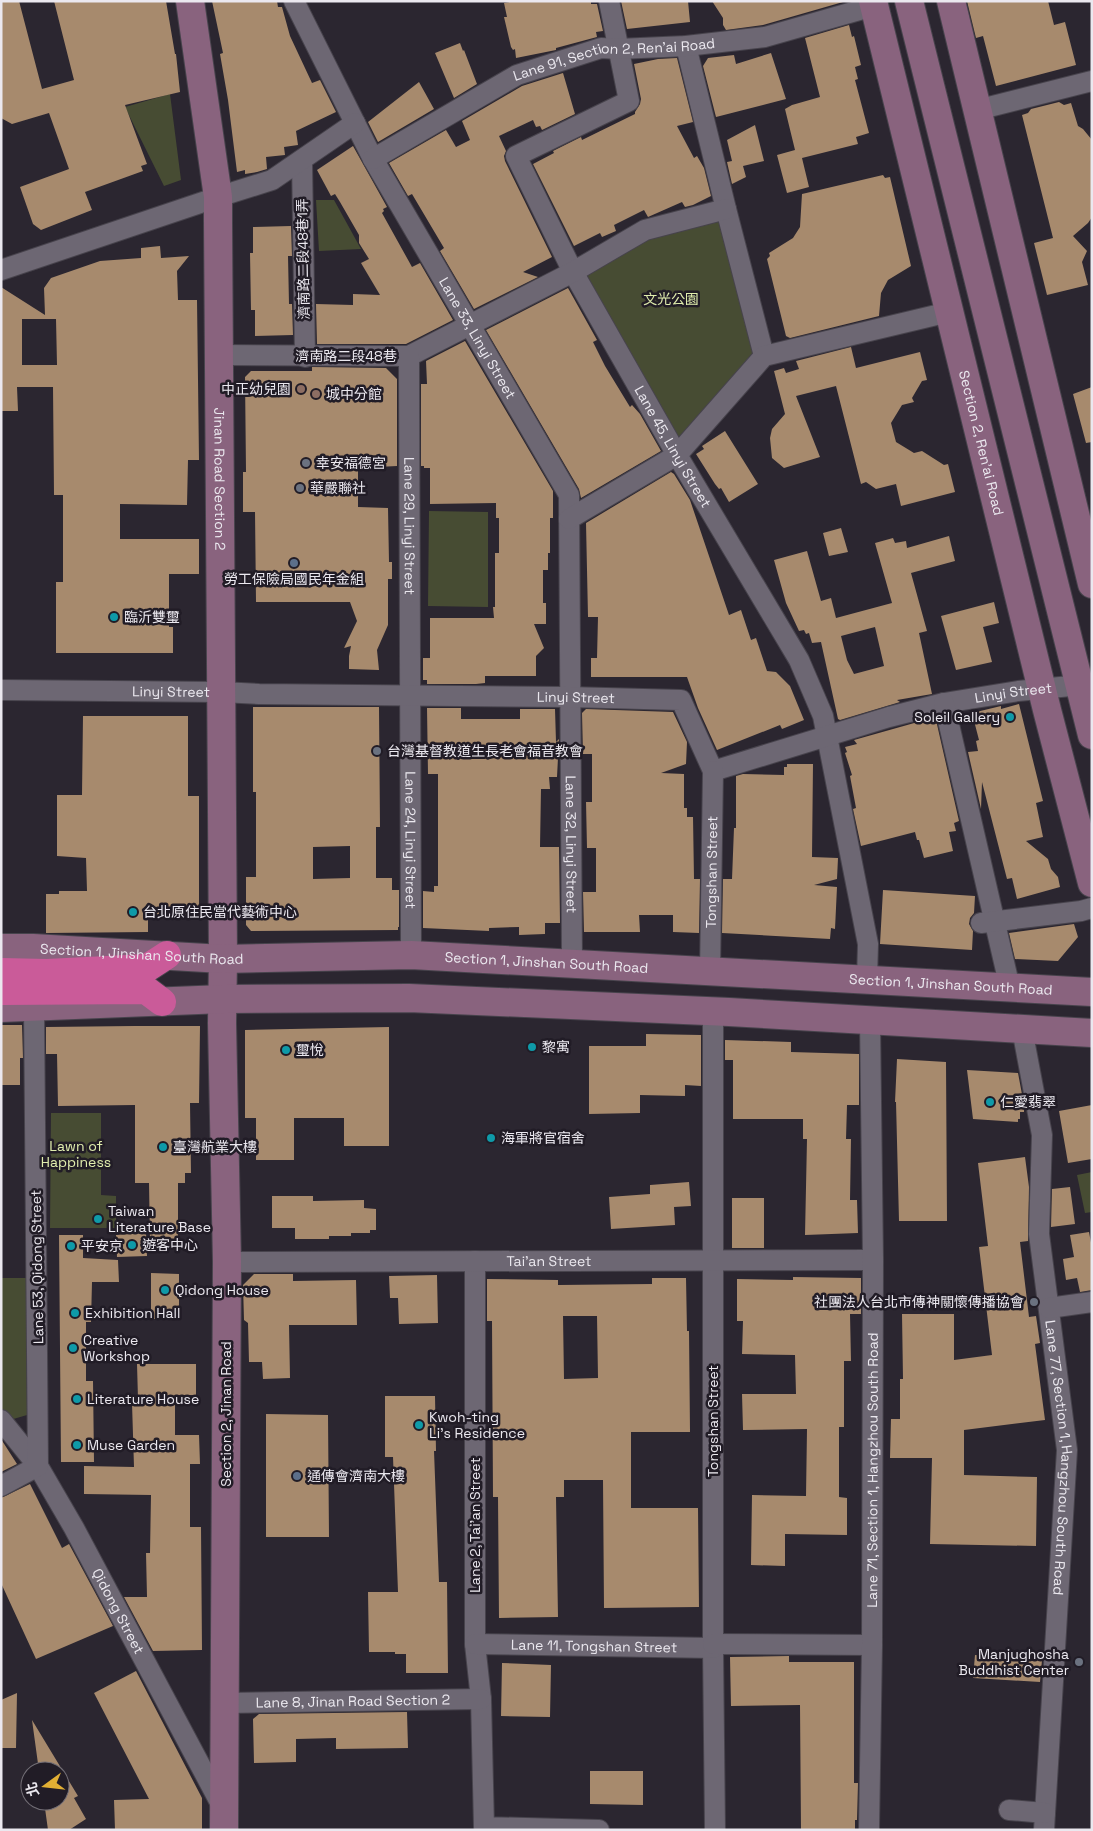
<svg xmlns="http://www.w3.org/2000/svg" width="1093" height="1831" viewBox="0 0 1093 1831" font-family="'Space Grotesk','Noto Sans TC',sans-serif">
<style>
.green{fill:#474c33}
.building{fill:#a78a6d;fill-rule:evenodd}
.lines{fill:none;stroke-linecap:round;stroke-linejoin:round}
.street-casing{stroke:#47434c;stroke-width:22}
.secondary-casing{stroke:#47434c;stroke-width:30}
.highway-casing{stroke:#47434c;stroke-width:30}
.street{stroke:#6d6773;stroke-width:20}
.secondary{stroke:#89637e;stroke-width:28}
.highway{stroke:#ca5b99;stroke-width:28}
.education-dot{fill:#8d6e63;stroke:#211c26;stroke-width:2}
.worship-dot{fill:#6b7280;stroke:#211c26;stroke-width:2}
.service-dot{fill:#5c6f8a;stroke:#211c26;stroke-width:2}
.culture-dot{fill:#0f9aa8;stroke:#211c26;stroke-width:2}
.labels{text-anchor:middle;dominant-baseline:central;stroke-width:5;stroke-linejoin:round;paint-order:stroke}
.street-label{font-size:14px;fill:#ebe8ef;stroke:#211c26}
.park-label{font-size:14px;fill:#e0edad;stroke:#211c26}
.poi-label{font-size:14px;fill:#ebe8ef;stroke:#211c26;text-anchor:start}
</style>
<rect width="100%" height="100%" fill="#2b2630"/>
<!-- green -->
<path class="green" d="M170,94L181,180L164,186L125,107Z
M316,200H334L361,249L319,251Z
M719,216L754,356L676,440L579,272L644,236Z
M429,511L488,512V607L428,606Z
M51,1113H101V1195L116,1196V1228H50Z
M1092,1172V1212L1085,1213L1077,1175Z
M1,1278H26L27,1415L10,1420L1,1409Z"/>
<!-- building -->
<path class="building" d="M1,1H19L42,89L74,80L54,1H166L175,54H176L180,92L125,105L147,164L141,166L143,171L85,192L92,210L41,230L33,224L20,187L69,169L49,113L12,124L1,118Z
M212,1H277L278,7H282L290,36L312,83L320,80L336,112L296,131L298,145L284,147L285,155L266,157L267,169L257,172L245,174V170L237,172L228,100L220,54L223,53Z
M515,1H591V4H597L603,31L596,32L597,37L556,48V50L516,58L515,49L513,50L511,47L504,17H507L504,3Z
M621,1H688L690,22L627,29Z
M712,1H843V2L763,25L726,30L723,25V18Z
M967,1H1048L1054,25L1065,22L1076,65L996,86L983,36L976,38Z
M849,25L852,37L854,36L861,65L855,67L858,79L855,80L869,133L856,137L858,144L802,158L809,187L787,193L777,155L795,150L785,109L792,105L820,97L805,38Z
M460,43L463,51L464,50L477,84L454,98L435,53Z
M771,53L786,99L716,117L703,66L708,58L734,55L736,64Z
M677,58L693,122L677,126L694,158L697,156L704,168L711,196L693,205L685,207L682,202L648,217L644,210L614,225L616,231L602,237L600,233L574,246L533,164L554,153L553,151L581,137L582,140L635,114V112L640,104L641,99L634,64L658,59Z
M563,73L575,114L542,130L540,126L536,127L533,120L499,136L506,151L504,156L505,161L552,257L523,272L538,277L474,309L440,251L444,248L412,194L408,196L389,163L446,130L456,147L470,140L462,121L522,86Z
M419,82L434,109L378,142L368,122Z
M1059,102L1064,105L1071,103L1078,126L1083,129L1092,140V217L1088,223L1073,236L1087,251L1082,262L1088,285L1047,295L1034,243L1053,238L1022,115L1028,113L1031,109Z
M755,125L764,161L743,166L746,177L732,184L727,162L732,161L727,140Z
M353,146L387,207L383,209L384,211L382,213L412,267L420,263L453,320L406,344H317L316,304L353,305V294L380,295L361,263L369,259L359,243V235L340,202L335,194L331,196L317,170Z
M883,175L885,178L890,177L911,266L888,280L881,293L879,316L790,338L786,336L767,259L770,256L769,253L793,238L800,227L802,194Z
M291,226L292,256H288L289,304H292L293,335L255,336V310H251L250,253H253V227Z
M160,246L161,258L189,256L177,271L178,300H197L199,460H188L187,505L120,504V539H199V574H169V627H173V653H56V582H63V495H54L53,387H17L18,411H1V287L45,315L44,288L51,278L100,261L141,258V248ZM22,319H56L57,365H22Z
M568,288L597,340L593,342L605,366L630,407L632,405L640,414L661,451L581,498L579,489L486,330Z
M465,341L553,491V518H550V553H548V570H543V603H546V624H534L544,648L536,656V676H485V683L476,684H427V680H423V658H430V618H494L493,607H495V553H499V518H496V503L430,504V468H424V466H421V384H427L426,361Z
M851,347L856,368L920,352L927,380L922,381L912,398L914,402L902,405L891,423L896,442L914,453L922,451L944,465L948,464L955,492L901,506L896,484L876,489L866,482L861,484L836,386L796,396L820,457L784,468L772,458L770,438L772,429L785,414L774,371L784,368L786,373L799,369L796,361Z
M312,367L386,368L397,379V466L358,468V507L388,508L389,562H392V579H388V625L377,650L379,670L349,669V656L351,646L344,648L357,621L350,602H256L255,512H243V472H246L245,377L251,371H312Z
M1092,387V442L1086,443L1073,394Z
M725,431L758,484L729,502L721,488L719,489L715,484L696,454L704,449L702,446Z
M671,472L674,474L690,500L729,615L741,610L751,640L756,638L767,671L776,672L790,686L804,720L782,729L780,725L717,750L698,708L687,677H591V658H597L598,617H588L586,523Z
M841,528L848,552L829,556L823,533Z
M949,536L955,561L911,573L927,631L919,633L932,694L897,700L900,702L840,720L838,719L821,642L812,643L809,633L806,634L804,630L799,631L786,603L774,560L807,551L821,601L831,598L836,618L892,603L875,543L893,538L895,543L906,541L907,548ZM875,627L884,666L854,674L847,660L841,636Z
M994,602L999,623L983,627L992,662L956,670L941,616Z
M1019,704L1043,801L1036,803L1043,837L1026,841L1048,859L1051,869L1058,877L1060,887L1017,899L1012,878L1007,879L982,782L981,809L968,752L978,751L976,741L979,740L972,713L1001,706V709Z
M253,707H379L380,827H376V878H392V890H399V927H398V930L251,931L246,925V877H256V792H253ZM350,846V878L313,879V847Z
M427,708H461V719H520V709H555L556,742L559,739L557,777H549L550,789H541L540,847H559L560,923H545V934L519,935V927L489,928V931L423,928V891L434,892V886H438V774H428Z
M586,709L673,712L687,742L686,764L661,773L684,774V808H687V817H693L694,879H700L699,933L673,932V915H639L640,932H584L583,892H596V848H587L586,802H592V754H583L582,713Z
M83,716H188V796H199V918H148V932L46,933V894H59V891H87L86,858L57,856V795H82Z
M932,718L936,720L959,821L954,823L956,831L949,832L953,851L924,858L919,840H917L915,832L861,846L853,809L856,808L850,776L852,775L845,753L847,752L845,747L857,744L854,740Z
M787,764H813L812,857L838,858L837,879L814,885L837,887L835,929L831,928L830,939L722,933L723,879H732L734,828H736V776L743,774L784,775V767H787Z
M883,890L975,896L974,913L970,918L969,924L973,931L972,950L880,944Z
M1074,924L1078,937L1058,961L1015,959L1009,933Z
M1,1025H22L23,1058H20V1085H1Z
M134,1026H200L199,1103H190L191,1173H185V1183H178V1242H150L149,1183H135V1105L58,1106L57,1054H46V1027Z
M389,1027V1146H344V1118H294V1160H256V1118H245V1030Z
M646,1034L701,1035V1086L685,1085V1096L640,1095V1113L589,1114V1046H646Z
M725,1040L791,1042V1052L859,1054V1105H847L846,1139H851L850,1200H857L858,1233L805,1235L807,1139H803V1119H733V1060H725Z
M897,1059L946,1062L947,1221H899L896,1102H895Z
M967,1070L1018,1073L1024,1105V1112H1020V1119H1018V1122L973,1119Z
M1092,1105V1159L1068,1163L1059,1111Z
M1025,1157L1029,1187L1028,1241L1020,1242L1029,1317L1036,1316L1040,1343L1035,1344L1045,1420L964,1430V1475L1037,1477L1036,1546L930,1544L932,1458H890L891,1419H900V1379H903L902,1314H954V1360L992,1355L979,1247L988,1246L978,1163Z
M689,1182L691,1206L674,1207L675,1225L611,1229L609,1197L650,1194V1185Z
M1070,1187L1075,1224L1051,1227L1052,1189Z
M272,1196H313V1201L364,1200V1208L376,1209V1230H370V1233H351V1236H329V1239H295V1228H272Z
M732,1198H764V1248H732Z
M1089,1232L1092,1248V1290L1080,1292L1077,1278L1066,1280L1063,1259L1074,1257L1070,1235Z
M146,1233L147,1256L117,1257L116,1235Z
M59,1235H83V1258L118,1260L119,1282H92L91,1322H86V1381H93L94,1462H61Z
M151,1273L179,1274V1319H151Z
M254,1274H293V1281L356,1280L357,1325H289L290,1378L263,1379L262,1362H249L248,1323L244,1320L243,1285Z
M437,1275L438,1323L399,1324L398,1298H390L389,1276Z
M793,1277L861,1278V1314H850L851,1361H844V1427H839V1497L847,1498V1535L785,1534V1566L751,1565L752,1495L806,1496L807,1429L743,1430L742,1394H796L795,1355L742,1354L743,1321H737V1279L793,1280Z
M652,1278H686L687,1331H689L690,1432H631V1508H698L699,1607L604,1608L603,1480H564V1497H556L558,1617L499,1618L498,1497H493L492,1321H487V1279L558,1280V1285L652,1284ZM563,1316H597L598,1378L564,1379Z
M137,1364H196V1395H175V1435H199L200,1464H190V1527H201L202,1650L153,1651L124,1597H147L146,1553H150L151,1495L84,1494V1466L134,1467L132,1403L137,1402L138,1399Z
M385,1396H435L436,1451H434L439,1582H447L448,1673H406V1654H395V1652H369L368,1592H398L393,1457H385Z
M266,1414L328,1415L329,1537H266Z
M1,1439L17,1464L1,1472Z
M30,1484L62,1548L69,1544L113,1626L36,1659L1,1583V1498Z
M975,1655L1042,1660L1040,1682L973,1678Z
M789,1656V1662H854V1783H858L857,1820H855V1830H801L800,1705L731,1706L730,1657Z
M502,1663L551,1665L550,1717L501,1716Z
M136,1671L202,1798V1830H115L114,1800L149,1799L94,1693Z
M17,1693L16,1748H1V1700Z
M407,1712L408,1748L336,1749V1738L296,1739V1762L254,1763L253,1719L259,1714Z
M32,1720L78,1796L74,1798L86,1819L69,1830H48L44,1801H60V1771H39Z
M590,1771H643V1805L590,1804Z"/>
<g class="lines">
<!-- street casing -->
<g class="street-casing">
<g id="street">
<path id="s1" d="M294,1L373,159L569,495L572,963"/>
<path id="s2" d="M609,1L629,101L516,156L573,272L677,455L799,660L823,716L868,944L867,979"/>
<path d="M686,46L726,209L764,356"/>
<path d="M977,110L1092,81"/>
<path id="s3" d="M373,159L517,75L601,48L618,49L686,46L765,37L874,6"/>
<path d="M302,160L305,357"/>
<path d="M1,270L218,197L272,180L355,123"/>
<path d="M220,355L409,356L573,272L645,230L726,209"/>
<path id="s4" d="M409,356L411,955"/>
<path d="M569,519L677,455L764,356L949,312"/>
<path id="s5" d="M1,690L221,692L259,694L569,697L681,700L713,771L889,717L944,703L1018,691L1092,684"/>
<path d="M944,703L1010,988"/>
<path d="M981,923L1081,911L1092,908"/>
<path id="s6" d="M710,972L713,771"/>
<path d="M713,1012V1648L715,1830"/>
<path id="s7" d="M1022,1029L1042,1135L1039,1234L1067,1450L1044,1830"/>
<path d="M475,1261V1644L481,1699L484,1827L599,1830"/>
<path id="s8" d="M227,1262L873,1260"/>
<path d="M1049,1308L1092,1302"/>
<path id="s9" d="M1,1420L38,1466L74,1528L223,1808"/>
<path d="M1,1486L38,1466L34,1008"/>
<path id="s10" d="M475,1644L713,1648"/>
<path d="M713,1644L872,1645"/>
<path id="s11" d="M225,1703L481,1699"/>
<path d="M1009,1810L1045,1813"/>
<path id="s12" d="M869,1830L872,1645L873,1260L870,1021"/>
</g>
</g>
<!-- secondary casing -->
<g class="secondary-casing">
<g id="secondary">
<path id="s13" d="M190,1L218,197V221L223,959L222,1023L227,1262L224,1830"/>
<path id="s14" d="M873,1L1047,710L1092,883"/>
<path d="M909,1L1092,735"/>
<path d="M951,1L1092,584"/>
<path id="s15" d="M1,948H33L223,959L411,955L1092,992"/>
<path d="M1,1008L223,999L409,998L729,1012L1092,1033"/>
</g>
</g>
<!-- highway casing -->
<g class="highway-casing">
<path id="highway" d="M1,972L47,973L147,968L167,955
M1,991L146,990L162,1002"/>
</g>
<!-- street -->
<use href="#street" class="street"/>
<!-- secondary -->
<use href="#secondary" class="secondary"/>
<!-- highway -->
<use href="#highway" class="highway"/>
</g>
<!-- markers -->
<g class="education-dot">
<circle cx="301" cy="389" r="5"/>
<circle cx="316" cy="394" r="5"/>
</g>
<g class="worship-dot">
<circle cx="306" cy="463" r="5"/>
<circle cx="300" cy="488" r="5"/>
<circle cx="377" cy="751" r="5"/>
<circle cx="1034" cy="1302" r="5"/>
<circle cx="1079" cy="1662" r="5"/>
</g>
<g class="service-dot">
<circle cx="294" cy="563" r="5"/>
<circle cx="297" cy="1476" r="5"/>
</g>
<g class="culture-dot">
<circle cx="114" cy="617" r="5"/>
<circle cx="1010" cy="717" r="5"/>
<circle cx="133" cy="912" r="5"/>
<circle cx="532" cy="1047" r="5"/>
<circle cx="286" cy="1050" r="5"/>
<circle cx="990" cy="1102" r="5"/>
<circle cx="491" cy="1138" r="5"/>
<circle cx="163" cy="1147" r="5"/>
<circle cx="98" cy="1219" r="5"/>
<circle cx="132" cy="1245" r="5"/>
<circle cx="71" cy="1246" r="5"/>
<circle cx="165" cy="1290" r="5"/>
<circle cx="75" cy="1313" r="5"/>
<circle cx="73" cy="1348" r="5"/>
<circle cx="77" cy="1399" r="5"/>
<circle cx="419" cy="1425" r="5"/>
<circle cx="77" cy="1445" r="5"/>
</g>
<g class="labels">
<!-- street labels -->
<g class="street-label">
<text stroke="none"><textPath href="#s3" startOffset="266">Lane 91, Section 2, Ren’ai Road</textPath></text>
<text transform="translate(303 259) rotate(-91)">濟南路二段48巷1弄</text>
<text stroke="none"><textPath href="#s1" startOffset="384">Lane 33, Linyi Street</textPath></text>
<text x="346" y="356">濟南路二段48巷</text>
<text stroke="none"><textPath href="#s14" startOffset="455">Section 2, Ren’ai Road</textPath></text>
<text stroke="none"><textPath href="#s2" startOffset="558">Lane 45, Linyi Street</textPath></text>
<text stroke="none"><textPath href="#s13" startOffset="480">Jinan Road Section 2</textPath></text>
<text stroke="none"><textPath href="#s4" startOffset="170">Lane 29, Linyi Street</textPath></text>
<text stroke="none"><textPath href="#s5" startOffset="170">Linyi Street</textPath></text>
<text stroke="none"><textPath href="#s5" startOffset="1069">Linyi Street</textPath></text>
<text stroke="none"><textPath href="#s5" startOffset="575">Linyi Street</textPath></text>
<text stroke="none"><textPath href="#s4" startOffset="484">Lane 24, Linyi Street</textPath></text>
<text stroke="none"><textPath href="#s1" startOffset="915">Lane 32, Linyi Street</textPath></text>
<text stroke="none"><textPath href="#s6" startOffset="100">Tongshan Street</textPath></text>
<text stroke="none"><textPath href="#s15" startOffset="141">Section 1, Jinshan South Road</textPath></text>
<text stroke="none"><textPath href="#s15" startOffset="546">Section 1, Jinshan South Road</textPath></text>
<text stroke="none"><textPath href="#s15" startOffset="951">Section 1, Jinshan South Road</textPath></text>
<text stroke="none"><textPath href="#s8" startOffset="322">Tai’an Street</textPath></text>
<text transform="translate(37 1267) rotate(-91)">Lane 53, Qidong Street</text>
<text transform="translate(226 1414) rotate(-90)">Section 2, Jinan Road</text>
<text transform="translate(713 1421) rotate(-90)">Tongshan Street</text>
<text stroke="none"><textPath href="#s7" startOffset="432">Lane 77, Section 1, Hangzhou South Road</textPath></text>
<text stroke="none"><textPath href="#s12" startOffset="360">Lane 71, Section 1, Hangzhou South Road</textPath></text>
<text transform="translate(475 1525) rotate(-90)">Lane 2, Tai’an Street</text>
<text stroke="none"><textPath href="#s9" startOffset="225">Qidong Street</textPath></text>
<text stroke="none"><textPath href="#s10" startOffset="119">Lane 11, Tongshan Street</textPath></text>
<text stroke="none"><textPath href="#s11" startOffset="128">Lane 8, Jinan Road Section 2</textPath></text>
</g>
<!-- park labels -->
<g class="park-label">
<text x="671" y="299">文光公園</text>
<text x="76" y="1146">Lawn of<tspan x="76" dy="16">Happiness</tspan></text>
</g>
<!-- poi labels -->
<g class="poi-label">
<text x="291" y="389" text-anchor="end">中正幼兒園</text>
<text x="326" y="394">城中分館</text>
<text x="316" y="463">幸安福德宮</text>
<text x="310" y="488">華嚴聯社</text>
<text x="294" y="579" text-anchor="middle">勞工保險局國民年金組</text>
<text x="124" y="617">臨沂雙璽</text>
<text x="1000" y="717" text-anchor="end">Soleil Gallery</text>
<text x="387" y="751">台灣基督教道生長老會福音教會</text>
<text x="143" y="912">台北原住民當代藝術中心</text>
<text x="542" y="1047">黎寓</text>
<text x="296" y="1050">璽悅</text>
<text x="1000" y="1102">仁愛翡翠</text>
<text x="501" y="1138">海軍將官宿舍</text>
<text x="173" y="1147">臺灣航業大樓</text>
<text x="108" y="1211">Taiwan<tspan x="108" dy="16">Literature Base</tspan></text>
<text x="142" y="1245">遊客中心</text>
<text x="81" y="1246">平安京</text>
<text x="175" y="1290">Qidong House</text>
<text x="1024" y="1302" text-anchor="end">社團法人台北市傳神關懷傳播協會</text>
<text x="85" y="1313">Exhibition Hall</text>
<text x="83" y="1340">Creative<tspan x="83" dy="16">Workshop</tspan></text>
<text x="87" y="1399">Literature House</text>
<text x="429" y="1417">Kwoh-ting<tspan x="429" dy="16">Li's Residence</tspan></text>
<text x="87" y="1445">Muse Garden</text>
<text x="307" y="1476">通傳會濟南大樓</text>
<text x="1069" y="1654" text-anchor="end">Manjughosha<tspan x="1069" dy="16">Buddhist Center</tspan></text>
</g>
</g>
<!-- border -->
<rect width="1093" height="1831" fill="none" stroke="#ebe8ef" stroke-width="5"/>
<!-- north arrow -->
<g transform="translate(45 1786) rotate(255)"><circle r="24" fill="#211c26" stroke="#726e76"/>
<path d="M0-4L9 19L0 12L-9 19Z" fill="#e2af34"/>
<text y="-8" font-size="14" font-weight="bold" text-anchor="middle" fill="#ebe8ef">北</text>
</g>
</svg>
